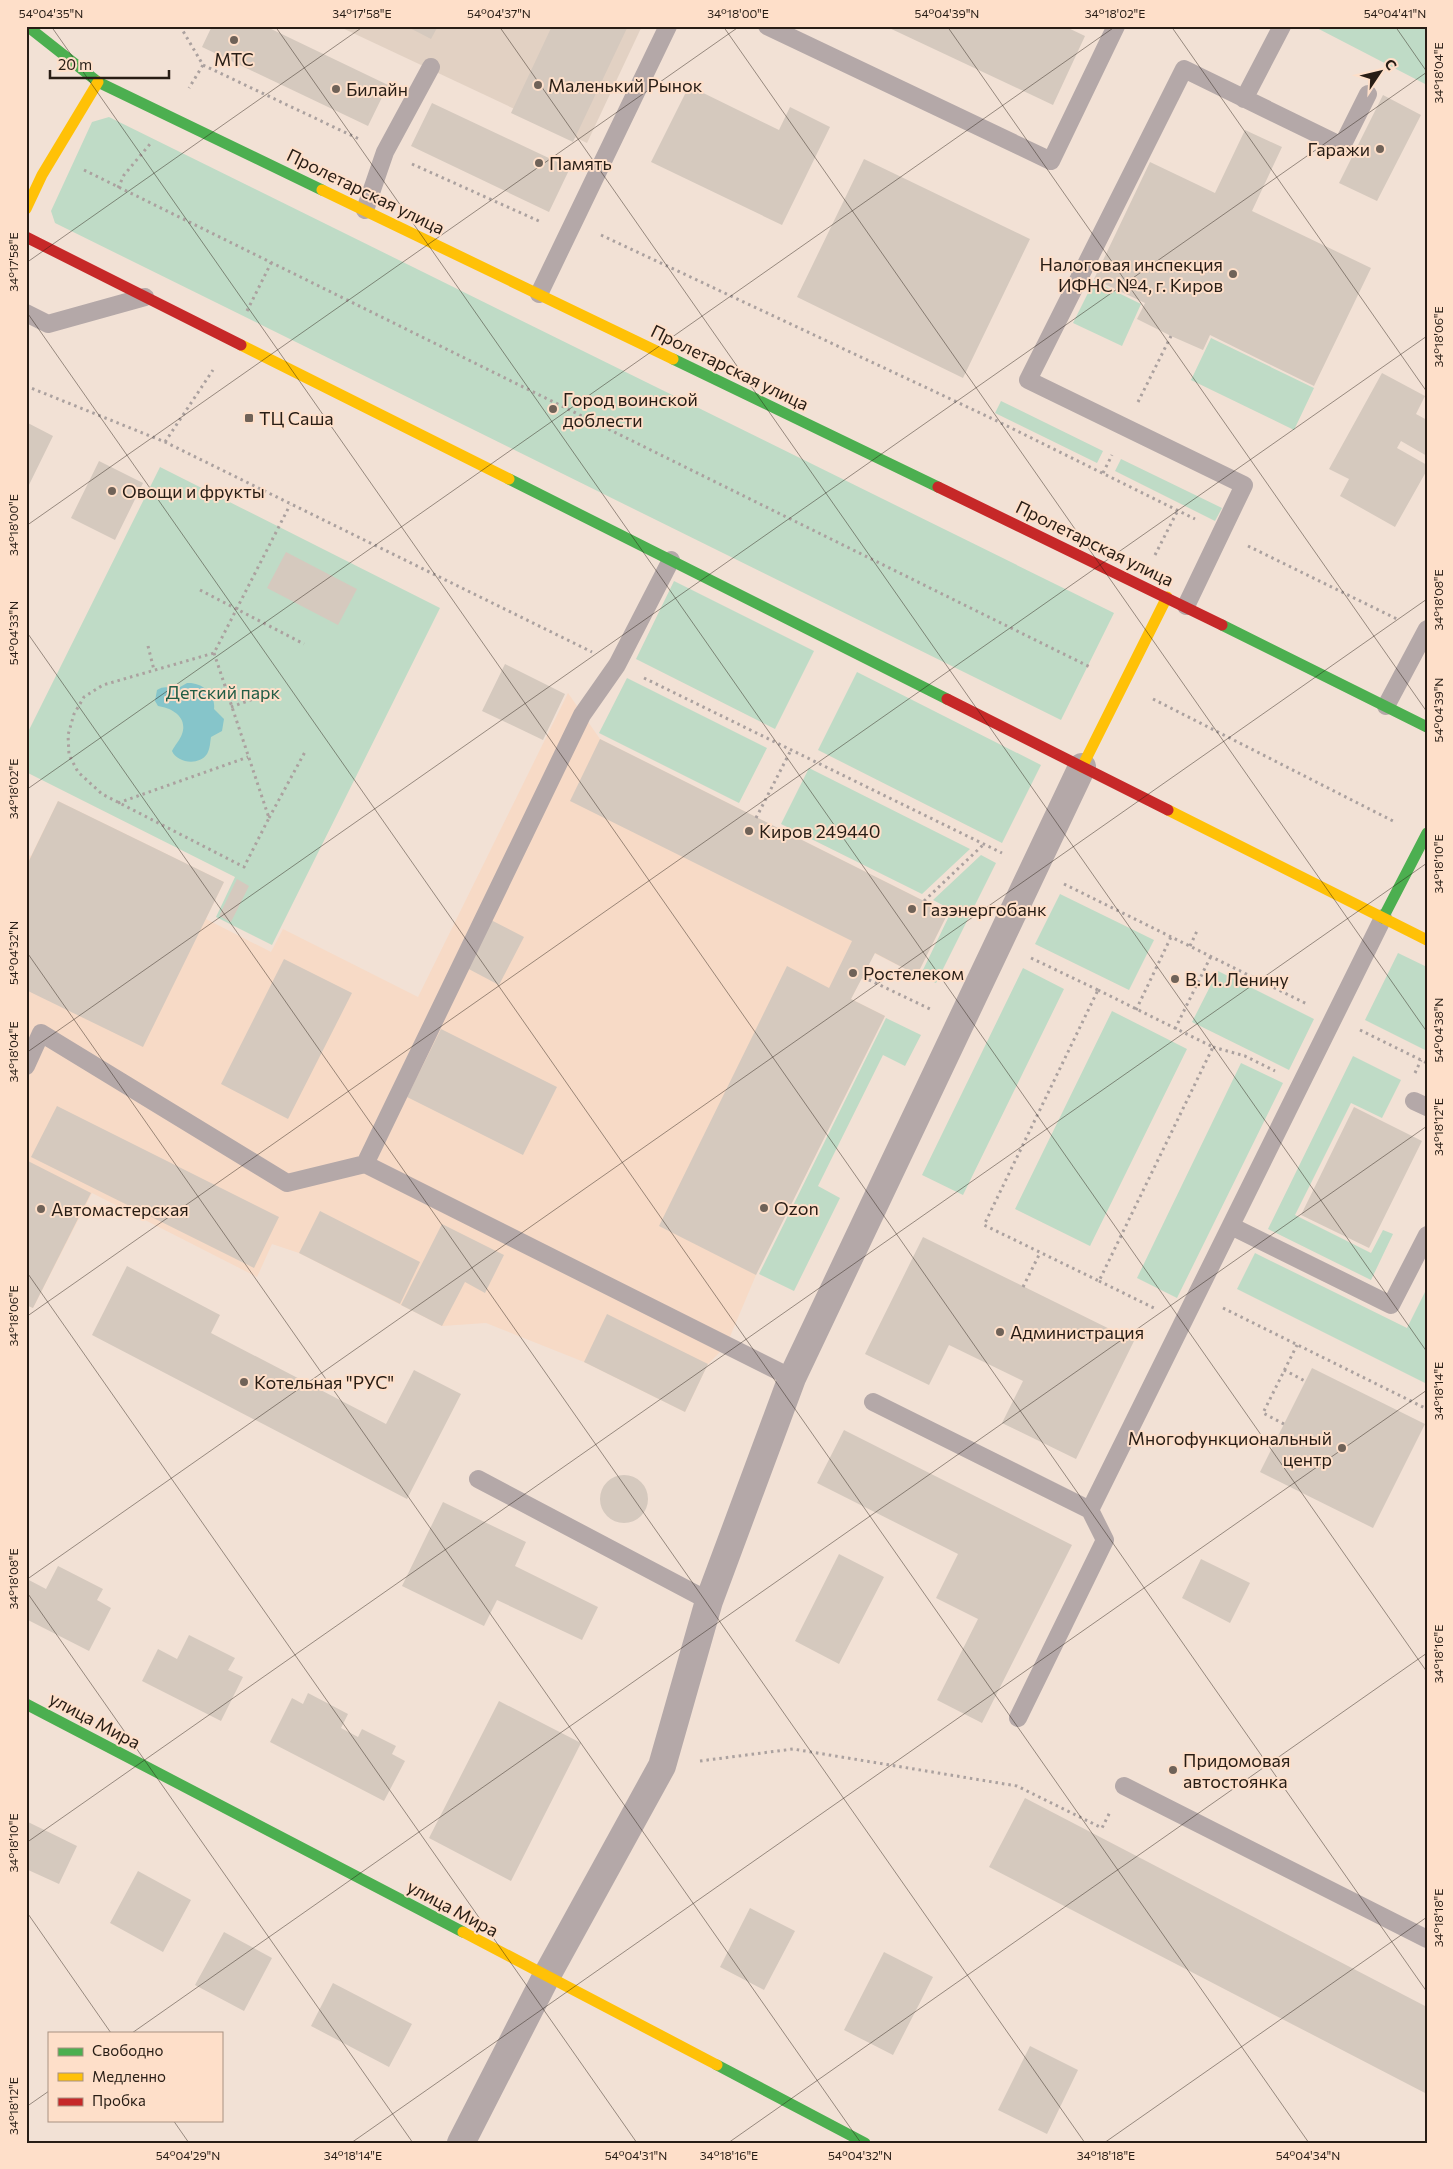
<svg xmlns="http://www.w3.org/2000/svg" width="1453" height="2169" viewBox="0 0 1453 2169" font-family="Commissioner,sans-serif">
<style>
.commercial{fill:#e2d1c3}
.built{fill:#f7dac6}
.green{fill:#bfdbc6}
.water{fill:#86c5ca}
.building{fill:#d5c9be}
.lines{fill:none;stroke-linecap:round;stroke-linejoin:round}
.path{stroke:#aba19f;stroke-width:3;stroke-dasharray:2.5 4;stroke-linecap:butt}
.lane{stroke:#b4a8a8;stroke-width:18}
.street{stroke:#b4a8a8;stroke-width:28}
.fast{stroke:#4caf50;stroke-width:11}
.slow{stroke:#ffc107;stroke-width:11}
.jam{stroke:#c62828;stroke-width:11}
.ticks{fill:none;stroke:#281d15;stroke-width:1;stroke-opacity:0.45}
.poi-dot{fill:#6f6258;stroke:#fedfc9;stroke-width:2}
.labels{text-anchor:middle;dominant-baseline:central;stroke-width:4;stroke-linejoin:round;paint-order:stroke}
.poi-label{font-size:18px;fill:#281d15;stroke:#fedfc9;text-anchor:start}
.street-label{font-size:18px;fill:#281d15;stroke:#fedfc9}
.park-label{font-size:18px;fill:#225d46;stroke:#fedfc9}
.neatline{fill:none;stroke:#281d15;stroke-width:2}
.ticks-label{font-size:12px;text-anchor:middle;fill:#281d15}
</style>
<rect width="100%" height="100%" fill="#f2e1d5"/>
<!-- commercial -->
<path class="commercial" d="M338,26H642L587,143Z"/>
<!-- built -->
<path class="built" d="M568,693L600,739L948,913L917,975L874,953L851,999L885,1016L756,1275L726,1346L708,1364L685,1412L584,1362L486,1323L442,1326L299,1253L272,1244L257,1277L92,1193L33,1308L26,1305V854L31,856L58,801L224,882L206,919L271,952L283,929L418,997Z"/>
<!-- green -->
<path class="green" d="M1313,26H1427V85Z
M109,117L1114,613L1061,720L55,223L51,211L92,122Z
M1094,281L1141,304L1122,346L1073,323Z
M1211,338L1314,388L1294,430L1191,380Z
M1001,401L1103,451L1097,463L995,413Z
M1121,459L1222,508L1215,521L1115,471Z
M160,467L440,608L272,945L216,917L235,877L26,772V736Z
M674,581L814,651L775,729L636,659Z
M857,672L1041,765L1002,843L818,750Z
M627,678L767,748L739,803L599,733Z
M809,768L970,849L922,894L781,824Z
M981,855L996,863L936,983L920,976L952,910L933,900Z
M1060,894L1154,940L1129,990L1035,944Z
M1398,953L1427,967V1051L1365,1020Z
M1023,968L1064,989L963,1195L922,1175Z
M1218,971L1314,1019L1289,1070L1192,1022Z
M1112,1011L1187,1049L1090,1246L1015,1209Z
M886,1018L921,1035L905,1066L883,1055L818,1186L840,1198L794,1291L759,1274Z
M1353,1056L1401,1080L1382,1118L1351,1103L1295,1215L1371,1253L1383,1230L1393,1234L1371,1280L1268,1229Z
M1241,1063L1283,1083L1177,1298L1137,1278Z
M1255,1253L1407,1328L1427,1288V1384L1237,1289Z"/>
<!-- water -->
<path class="water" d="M187,683C201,682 216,693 214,709L224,719L222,731L211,737C210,743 210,749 207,754C199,766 177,763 172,751C175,745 180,740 182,734C188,717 172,708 158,706L155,701L157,690C164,686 169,687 175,690Z"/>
<!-- building -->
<path class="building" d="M212,26H265L388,85L368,126L202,47Z
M406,26H438L431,39Z
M552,26H628L573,142L511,113Z
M885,26H1064L1085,36L1053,105Z
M689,86L779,130L790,107L830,127L782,225L651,162Z
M1383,95L1421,115L1377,201L1339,183Z
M432,103L570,168L549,212L411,146Z
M1245,130L1282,147L1252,211L1371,268L1314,386L1210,335L1203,350L1171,336L1137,319L1145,303L1094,279L1150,162L1215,193Z
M864,159L1030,239L963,378L797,297Z
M1382,373L1425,396L1416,414L1427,420V456L1401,441L1397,448L1427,465V470L1395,527L1340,496L1349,479L1329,469Z
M26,422L53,436L26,491Z
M99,461L143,483L115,540L71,518Z
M286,552L357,589L338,625L267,588Z
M505,664L565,694L543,740L482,711Z
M600,739L948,913L917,975L875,953L851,999L885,1016L756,1275L659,1226L787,966L829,988L852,941L570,801Z
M58,801L224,882L143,1047L26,990V867Z
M237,879L249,886L231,922L219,916Z
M487,918L524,937L499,985L463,966Z
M284,959L352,993L288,1119L221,1084Z
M441,1029L557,1087L523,1155L407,1097Z
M57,1106L279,1217L254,1268L31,1157Z
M1354,1107L1422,1141L1369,1248L1301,1215Z
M26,1160L91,1193L33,1308L26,1305Z
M320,1211L420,1262L400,1304L299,1253Z
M442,1224L504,1255L485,1293L465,1282L442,1326L401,1305Z
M923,1237L1134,1341L1076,1459L1002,1423L1023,1381L949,1345L929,1385L865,1354Z
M127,1266L220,1315L211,1333L386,1424L414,1370L461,1394L407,1499L92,1335Z
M607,1314L708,1364L685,1412L584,1362Z
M1312,1368L1425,1424L1373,1528L1260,1472Z
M844,1430L1072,1545L982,1723L937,1700L978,1619L936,1598L958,1554L817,1483Z
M600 1499a24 24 0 1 1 48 0a24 24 0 1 1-48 0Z
M443,1502L526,1542L515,1566L598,1607L582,1640L497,1600L484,1626L402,1586Z
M839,1554L884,1577L839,1664L795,1641Z
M1201,1559L1250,1583L1230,1623L1182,1598Z
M58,1566L103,1589L97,1600L111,1608L89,1651L26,1619L27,1579L46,1589Z
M189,1635L235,1658L228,1670L243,1677L221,1721L142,1681L158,1649L177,1659Z
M308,1693L348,1714L341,1728L358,1737L362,1729L396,1746L392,1754L405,1761L384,1801L270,1742L292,1698L303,1704Z
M499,1701L581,1743L511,1881L429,1838Z
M1025,1798L1427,2007V2094L989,1867Z
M26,1821L77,1846L59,1884L26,1869Z
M138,1871L191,1900L163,1952L110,1923Z
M750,1908L795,1931L764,1990L720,1967Z
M224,1932L272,1958L244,2011L195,1985Z
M884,1952L933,1977L893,2055L844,2030Z
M333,1983L412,2024L389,2067L311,2026Z
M1030,2046L1078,2070L1047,2134L998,2110Z"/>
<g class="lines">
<!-- path -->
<path class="path" d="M180,26L203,65L189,88
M203,65L359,139
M412,164L541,222
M84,170L1092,668
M118,188L124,175L150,144
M601,235L993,419L1195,519
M247,311L271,263
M26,386L165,442L592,652
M1138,402L1171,336
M165,442L213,370
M1103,473L1112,455
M1248,546L1399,620
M1155,555L1178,510
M200,590L304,644
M148,646L154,670
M214,653L269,818L244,867L102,794L78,772L69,755L68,735L74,714L84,697L103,685L214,653L290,505
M644,678L1002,853
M1153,699L1395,822
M231,707L270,693
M118,803L248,757
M269,818L306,750
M756,818L791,750
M1064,884L1307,1004
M924,901L984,844
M1190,946L1197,931
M1031,958L1098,990
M863,977L930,1009
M1098,990L1213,1047L1099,1281L984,1225Z
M1136,1010L1171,937
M1175,1029L1211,956
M1360,1030L1427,1063
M1213,1047L1245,1056L1275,1071
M1415,1073L1421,1060
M1099,1281L1156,1309
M1023,1287L1040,1253
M1223,1308L1427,1409
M1284,1370L1305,1381
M1284,1424L1263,1413L1297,1345
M700,1761L793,1749L1017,1786L1102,1828L1110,1812"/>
<!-- lane -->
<path class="lane" d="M767,26L1051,161L1116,26
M1244,99L1282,26
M365,210L385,152L431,67
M539,294L668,26
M26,313L48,324L145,297
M1186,606L1244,485L1028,380L1184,69L1342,146L1368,94
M1386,706L1427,629
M26,1066L41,1033L287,1183L365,1164L792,1378
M1414,1101L1427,1107
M365,1164L582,715L617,665L671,560
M1231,1226L1391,1305L1427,1235
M873,1402L1090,1510L1383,918
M478,1479L709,1601
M1018,1718L1105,1540L1090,1510
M1124,1786L1427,1939"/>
<!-- street -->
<path class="street" d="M461,2143L546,1977L662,1766L709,1601L792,1378L1082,767"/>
<!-- fast -->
<path class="fast" d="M27,26L98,82L322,190
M673,359L938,487
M509,479L947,699
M1222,625L1427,727
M1383,918L1427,833
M26,1704L463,1932
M717,2065L865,2143"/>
<!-- slow -->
<path class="slow" d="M322,190L673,359
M26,209L42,175L98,82
M241,345L509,479
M1082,767L1167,597
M1168,810L1427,940
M463,1932L717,2065"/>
<!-- jam -->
<path class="jam" d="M26,237L241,345
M938,487L1222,625
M947,699L1168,810"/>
</g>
<!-- ticks -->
<path class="ticks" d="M51,26L1427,1992M275,26L1427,1672M499,26L1427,1352M723,26L1427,1032M947,26L1427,712M1171,26L1427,392M1395,26L1427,72M26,263L364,26M26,311L1309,2143M26,526L740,26M26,631L1085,2143M26,790L1116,26M26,951L861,2143M26,1053L1427,72M26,1271L637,2143M26,1317L1427,336M26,1580L1427,599M26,1591L413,2143M26,1843L1427,863M26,1911L111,2033M132,2033L1427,1126M26,2107L49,2091M173,2120L189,2143M351,2143L1427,1390M728,2143L1427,1653M1104,2143L1427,1917"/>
<!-- markers -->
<g class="poi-dot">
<circle cx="234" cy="40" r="5"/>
<circle cx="538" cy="85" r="5"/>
<circle cx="336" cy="89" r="5"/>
<circle cx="1380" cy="149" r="5"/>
<circle cx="539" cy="163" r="5"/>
<circle cx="1233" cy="274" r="5"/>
<circle cx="553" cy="409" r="5"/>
<rect x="244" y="413" width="10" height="10" rx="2.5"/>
<circle cx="112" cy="491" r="5"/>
<circle cx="749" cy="831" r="5"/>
<circle cx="912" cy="909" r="5"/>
<circle cx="853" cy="973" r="5"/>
<circle cx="1175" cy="979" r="5"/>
<circle cx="764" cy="1208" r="5"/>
<circle cx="41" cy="1209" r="5"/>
<circle cx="1000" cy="1332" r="5"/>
<circle cx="244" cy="1382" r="5"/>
<circle cx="1342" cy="1448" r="5"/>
<circle cx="1173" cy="1770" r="5"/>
</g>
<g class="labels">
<!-- poi labels -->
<g class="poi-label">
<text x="234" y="59" text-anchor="middle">МТС</text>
<text x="548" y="85">Маленький Рынок</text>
<text x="346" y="89">Билайн</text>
<text x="1370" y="149" text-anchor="end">Гаражи</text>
<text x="549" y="163">Память</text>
<text x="1223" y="264" text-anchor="end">Налоговая инспекция<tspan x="1223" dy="21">ИФНС №4, г. Киров</tspan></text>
<text x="563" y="399">Город воинской<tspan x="563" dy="21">доблести</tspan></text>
<text x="259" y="418">ТЦ Саша</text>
<text x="122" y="491">Овощи и фрукты</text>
<text x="759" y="831">Киров 249440</text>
<text x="922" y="909">Газэнергобанк</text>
<text x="863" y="973">Ростелеком</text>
<text x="1185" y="979">В. И. Ленину</text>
<text x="774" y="1208">Ozon</text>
<text x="51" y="1209">Автомастерская</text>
<text x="1010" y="1332">Администрация</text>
<text x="254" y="1382">Котельная "РУС"</text>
<text x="1332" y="1438" text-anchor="end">Многофункциональный<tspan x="1332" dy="21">центр</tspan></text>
<text x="1183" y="1760">Придомовая<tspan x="1183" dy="21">автостоянка</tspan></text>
</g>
<!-- street labels -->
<g class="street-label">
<text transform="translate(366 191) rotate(26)">Пролетарская улица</text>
<text transform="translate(730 367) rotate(26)">Пролетарская улица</text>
<text transform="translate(1095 543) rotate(26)">Пролетарская улица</text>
<text transform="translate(95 1720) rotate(28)">улица Мира</text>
<text transform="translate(453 1908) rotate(28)">улица Мира</text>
</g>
<!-- park labels -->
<g class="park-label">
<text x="223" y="692">Детский парк</text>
</g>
</g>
<!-- border -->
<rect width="1453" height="2169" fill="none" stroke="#fedfc9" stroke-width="55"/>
<!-- legend -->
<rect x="48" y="2032" width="175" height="90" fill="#fedfc9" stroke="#a89181"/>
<rect x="58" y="2048" width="25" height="8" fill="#4caf50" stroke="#a89181"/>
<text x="92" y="2056" font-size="15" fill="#281d15">Свободно</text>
<rect x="58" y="2073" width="25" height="8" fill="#ffc107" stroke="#a89181"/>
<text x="92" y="2082" font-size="15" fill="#281d15">Медленно</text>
<rect x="58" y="2098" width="25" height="8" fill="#c62828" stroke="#a89181"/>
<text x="92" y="2106" font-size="15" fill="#281d15">Пробка</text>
<!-- north arrow -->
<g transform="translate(1380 72) rotate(55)" stroke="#fedfc9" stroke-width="4" paint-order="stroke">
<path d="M0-4L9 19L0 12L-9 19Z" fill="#281d15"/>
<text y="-8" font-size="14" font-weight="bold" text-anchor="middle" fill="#281d15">С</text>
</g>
<!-- scale -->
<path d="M50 70v8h119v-8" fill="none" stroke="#281d15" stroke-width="2.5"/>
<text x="58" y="70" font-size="15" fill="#281d15" stroke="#fedfc9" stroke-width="4" paint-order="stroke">20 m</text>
<rect x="28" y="28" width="1398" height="2114" class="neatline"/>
<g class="ticks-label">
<text x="51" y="18">54°04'35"N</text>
<text x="362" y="18">34°17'58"E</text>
<text x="499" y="18">54°04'37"N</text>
<text x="738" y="18">34°18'00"E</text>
<text x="947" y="18">54°04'39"N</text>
<text x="1115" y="18">34°18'02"E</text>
<text x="1395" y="18">54°04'41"N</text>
<text transform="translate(1439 73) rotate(-90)" y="4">34°18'04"E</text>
<text transform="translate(14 262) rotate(-90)" y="4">34°17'58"E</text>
<text transform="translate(1439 337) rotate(-90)" y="4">34°18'06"E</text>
<text transform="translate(14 525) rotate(-90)" y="4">34°18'00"E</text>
<text transform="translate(1439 600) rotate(-90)" y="4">34°18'08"E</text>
<text transform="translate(14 633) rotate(-90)" y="4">54°04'33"N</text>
<text transform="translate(1439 710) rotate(-90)" y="4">54°04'39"N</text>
<text transform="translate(14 789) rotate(-90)" y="4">34°18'02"E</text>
<text transform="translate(1439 864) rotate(-90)" y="4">34°18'10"E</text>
<text transform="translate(14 953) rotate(-90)" y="4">54°04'32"N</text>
<text transform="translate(1439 1030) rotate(-90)" y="4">54°04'38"N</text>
<text transform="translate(14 1052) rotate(-90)" y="4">34°18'04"E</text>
<text transform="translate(1439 1127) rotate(-90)" y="4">34°18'12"E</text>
<text transform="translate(14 1316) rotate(-90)" y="4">34°18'06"E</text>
<text transform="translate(1439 1391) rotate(-90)" y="4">34°18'14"E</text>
<text transform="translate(14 1579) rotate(-90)" y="4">34°18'08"E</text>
<text transform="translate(1439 1654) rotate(-90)" y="4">34°18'16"E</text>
<text transform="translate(14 1843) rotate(-90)" y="4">34°18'10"E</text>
<text transform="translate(1439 1918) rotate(-90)" y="4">34°18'18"E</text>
<text transform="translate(14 2106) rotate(-90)" y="4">34°18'12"E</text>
<text x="188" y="2160">54°04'29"N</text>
<text x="353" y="2160">34°18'14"E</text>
<text x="636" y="2160">54°04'31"N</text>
<text x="729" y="2160">34°18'16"E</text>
<text x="860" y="2160">54°04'32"N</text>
<text x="1106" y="2160">34°18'18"E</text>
<text x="1308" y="2160">54°04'34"N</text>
</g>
</svg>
